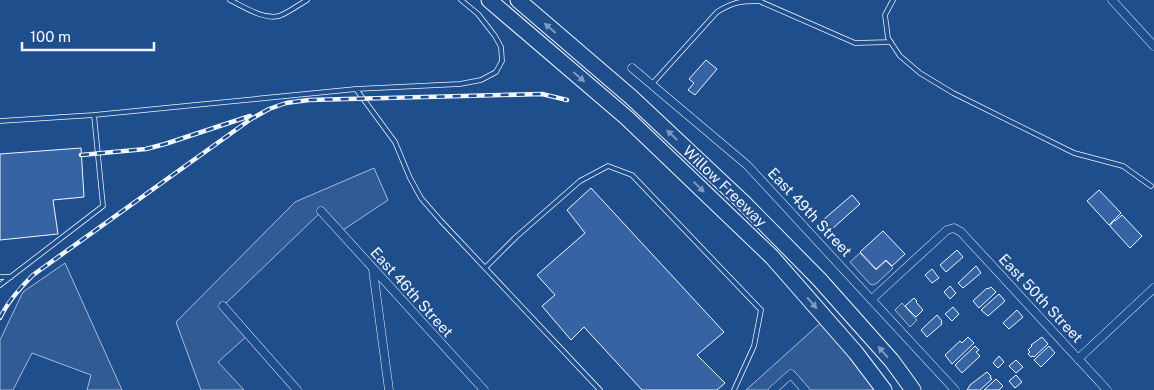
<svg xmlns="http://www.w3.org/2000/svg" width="1154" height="390" viewBox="0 0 1154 390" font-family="'Public Sans',sans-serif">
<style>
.built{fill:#305b95;stroke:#a8bbd7}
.building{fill:#3563a3;stroke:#f2f6ff}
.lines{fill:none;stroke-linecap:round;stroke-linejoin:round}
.service-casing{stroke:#f2f6ff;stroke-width:5.5}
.minor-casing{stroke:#f2f6ff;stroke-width:9}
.motorway-casing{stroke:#f2f6ff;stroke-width:17}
.service{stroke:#1f4e8c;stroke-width:4}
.minor{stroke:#1f4e8c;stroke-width:8}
.motorway{stroke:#1f4e8c;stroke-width:15}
.rail-casing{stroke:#f2f6ff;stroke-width:4.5}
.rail{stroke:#1f4e8c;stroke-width:2.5;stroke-dasharray:8;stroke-linecap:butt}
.oneway{fill:#7e9ac0}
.labels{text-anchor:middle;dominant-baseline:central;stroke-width:4;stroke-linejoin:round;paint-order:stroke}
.street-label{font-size:15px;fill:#f2f6ff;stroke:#1f4e8c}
</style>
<rect width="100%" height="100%" fill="#1f4e8c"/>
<!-- built -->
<path class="built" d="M374,168L388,200L340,232L321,212L223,306L248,335L218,362L244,390H201L176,322L295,202Z
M860,253L876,270L886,261L893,268L877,283L873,285L870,284L850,262Z
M65,263L122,390H87L91,375L32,353L13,390H0V340L23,292Z
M902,303L917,320L910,327L895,310Z
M826,318L884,390H805L791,374L773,390H746Z"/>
<!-- building -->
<path class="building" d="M706,60L717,69L695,95L688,90L694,83L689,79Z
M81,148L84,197L53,200L58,234L0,240V154Z
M591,188L724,332L697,355L725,383L717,390H642L584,327L571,340L542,306L555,295L537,275L585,233L567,210Z
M1099,190L1121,213L1109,225L1087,201Z
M852,195L860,204L832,229L823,220Z
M1122,215L1142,236L1130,248L1110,226L1114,220L1115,221Z
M883,231L905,254L892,266L886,260L876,269L860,252Z
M957,250L963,257L946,272L940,265Z
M976,266L981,273L963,288L958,283Z
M932,269L939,278L932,283L925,275Z
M950,286L956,293L950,299L944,292Z
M991,287L996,292L979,308L973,301L987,288L988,289Z
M999,294L1005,301L988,316L981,310Z
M914,298L917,301L916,302L923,310L916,317L905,306Z
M953,307L959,314L952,321L945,314Z
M1017,310L1023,317L1009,329L1003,323Z
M937,315L942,321L941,322L942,324L927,337L921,330Z
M968,337L974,343L952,364L945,355L960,341L962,343Z
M1042,337L1048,344L1034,357L1033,356L1031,357L1028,354L1030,352L1028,350L1032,346L1031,345Z
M975,346L979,350L976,352L980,356L962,373L955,365Z
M1049,346L1055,353L1041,367L1034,360Z
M999,356L1004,362L998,368L993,363Z
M1016,360L1023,367L1016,373L1009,366Z
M987,372L991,376L990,378L992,379L980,390H967L970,385Z
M1016,375L1022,382L1015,388L1009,381Z
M996,379L1003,386L999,390H984Z"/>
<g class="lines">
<!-- service casing -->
<g class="service-casing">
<path id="service" d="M230,0C244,7 264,20 279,16C286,14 300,4 307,0
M893,0L885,15L888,38L900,56L920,73L953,93L1074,153L1123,166L1151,186
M652,84L717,12C733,2 740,1 759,1L855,43L891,42
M356,89L460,84L481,80L496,72L502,61L501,47L495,36L478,14L461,0
M94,115L356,89L395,142L410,178L421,198L441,221L600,390
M0,121L94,115L103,206L0,285
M485,268L516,237L580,181L608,166L632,175L761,310L754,346L734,390
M0,277H11"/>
</g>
<!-- minor casing -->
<g class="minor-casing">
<path id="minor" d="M1112,0L1154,46
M632,68L747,165L955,390
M321,211L484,390
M373,270L389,390
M872,299L947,230L954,228L961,232L1107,390
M223,306L297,390
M1078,359L1154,288
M773,390L791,374L805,390"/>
</g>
<!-- motorway casing -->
<g class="motorway-casing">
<path id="motorway" d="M489,0L627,118L772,257L856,353L884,390
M518,0L631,97L744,203L819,279L892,361L913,390"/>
</g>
<!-- service -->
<use href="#service" class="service"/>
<!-- minor -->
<use href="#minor" class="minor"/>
<!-- motorway -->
<use href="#motorway" class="motorway"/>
<!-- rail casing -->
<g class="rail-casing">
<path id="rail" d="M81,155L146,149L165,144L250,116
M0,318C8,301 20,288 33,275L251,119L269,109L286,103L309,100L542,94L567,100"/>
</g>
<!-- rail -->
<use href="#rail" class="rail"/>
</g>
<!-- one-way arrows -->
<defs><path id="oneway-solid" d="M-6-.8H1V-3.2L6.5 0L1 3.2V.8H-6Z" transform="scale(1.25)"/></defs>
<g class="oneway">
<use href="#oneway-solid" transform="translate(550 28) rotate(-139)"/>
<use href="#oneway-solid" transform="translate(579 77) rotate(41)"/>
<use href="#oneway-solid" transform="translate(672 135) rotate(-137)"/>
<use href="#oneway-solid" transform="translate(699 187) rotate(44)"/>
<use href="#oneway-solid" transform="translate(812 303) rotate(49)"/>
<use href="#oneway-solid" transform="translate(883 352) rotate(-131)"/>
</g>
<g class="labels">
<!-- street labels -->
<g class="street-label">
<text transform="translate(725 186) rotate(44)">Willow Freeway</text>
<text transform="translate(810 212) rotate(47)">East 49th Street</text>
<text transform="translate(412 292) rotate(48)">East 46th Street</text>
<text transform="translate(1041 298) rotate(47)">East 50th Street</text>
</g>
</g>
<!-- scale -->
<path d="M22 42v8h132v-8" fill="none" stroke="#f2f6ff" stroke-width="2.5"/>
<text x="30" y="42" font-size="15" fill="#f2f6ff" stroke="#1f4e8c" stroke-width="4" paint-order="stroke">100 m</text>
</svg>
